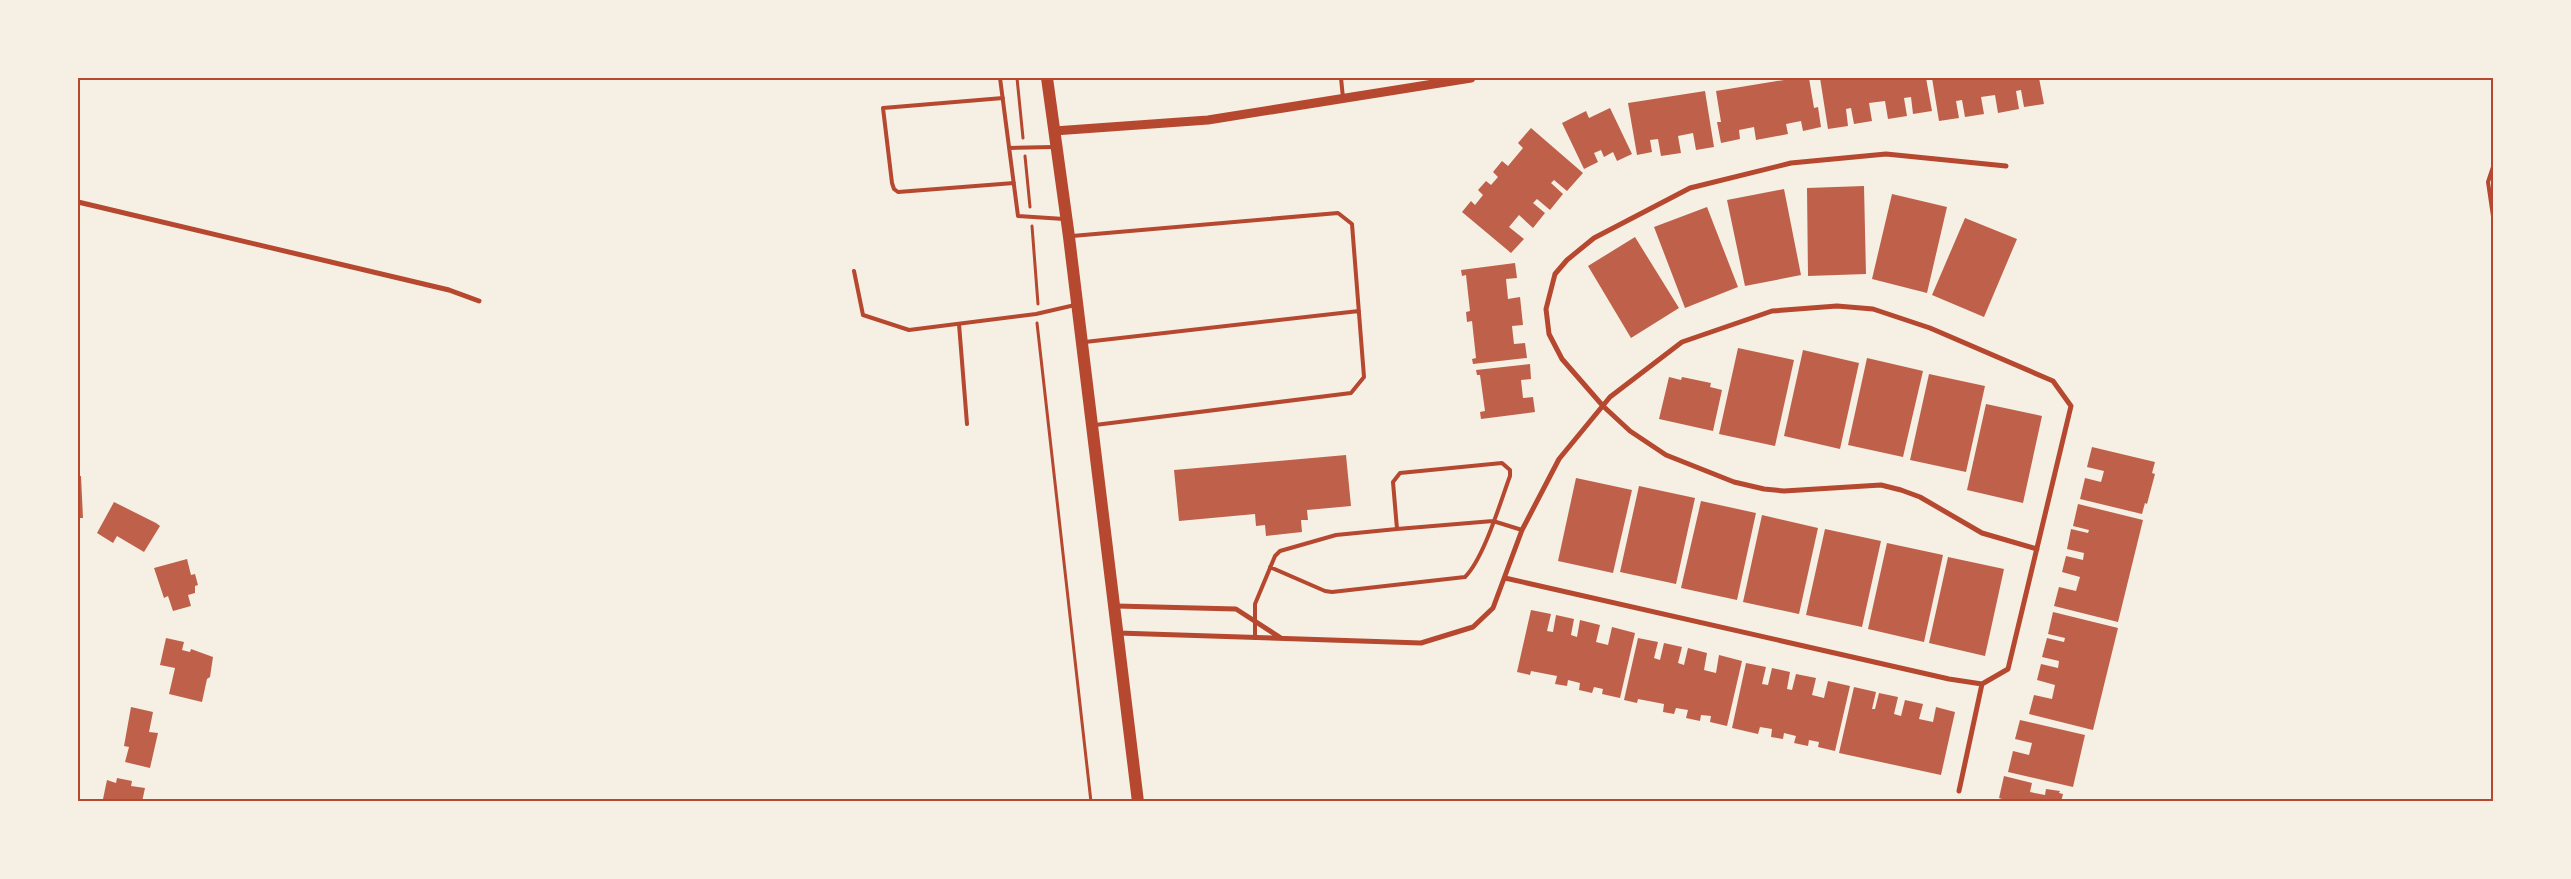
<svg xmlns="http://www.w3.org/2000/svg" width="2571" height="879" viewBox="0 0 2571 879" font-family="'Times New Roman',serif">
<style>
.building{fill:#bf614a}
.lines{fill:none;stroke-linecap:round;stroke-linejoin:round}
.path{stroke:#b5482f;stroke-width:3}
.service{stroke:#b5482f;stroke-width:4}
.minor{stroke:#b5482f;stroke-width:5}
.tertiary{stroke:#b5482f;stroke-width:9}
.primary{stroke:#b5482f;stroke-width:12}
.neatline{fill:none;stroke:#b5482f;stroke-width:2}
</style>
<rect width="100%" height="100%" fill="#f6efe4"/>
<!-- building -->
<path class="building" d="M1796,78H1809L1814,108L1818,107L1821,127L1803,131L1801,121L1786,124L1788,134L1756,140L1754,127L1739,130L1740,139L1721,143L1717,122H1721L1716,91Z
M1820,78H1926L1932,111L1913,114L1911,97L1904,98L1907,116L1888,119L1885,101L1869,103L1872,121L1854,124L1851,108L1846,109L1848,126L1828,129Z
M1932,78H2039L2044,104L2024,107L2021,90L2016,91L2019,109L1998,113L1995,95L1981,97L1984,114L1965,117L1962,100L1956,101L1959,118L1939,121Z
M1705,91L1714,147L1696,150L1693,133L1678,136L1681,153L1661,156L1658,139L1650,140L1652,152L1637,155L1628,103Z
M1610,108L1632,154L1617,161L1613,152L1604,157L1601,150L1594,153L1598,162L1584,169L1562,123L1586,111L1589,118Z
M1531,128L1583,173L1567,191L1554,180L1551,183L1563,194L1550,210L1537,199L1533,203L1545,213L1533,228L1519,215L1509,227L1524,239L1511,253L1462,212L1471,201L1475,205L1483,195L1478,190L1486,181L1491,185L1498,177L1493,172L1502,161L1508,166L1523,148L1518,143Z
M1864,186L1866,274L1808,276L1807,188Z
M1784,189L1801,275L1745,286L1727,200Z
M1892,194L1947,207L1927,293L1872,279Z
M1707,207L1738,287L1685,308L1654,227Z
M1965,218L2017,239L1984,317L1932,295Z
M1635,237L1679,308L1631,338L1588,266Z
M1515,263L1517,278L1506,279L1508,299L1520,297L1523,325L1512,326L1514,344L1525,343L1527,358L1473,364L1472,359L1476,358L1472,321L1467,322L1466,312L1470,311L1466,275L1462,276L1461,270Z
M1738,348L1794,360L1775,446L1719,434Z
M1803,350L1859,363L1840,449L1784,436Z
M1867,358L1923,371L1903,457L1848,445Z
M1530,364L1531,379L1521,380L1523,398L1533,397L1535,412L1481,419L1480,412L1485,411L1480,375H1477L1476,370Z
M1929,374L1985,386L1966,472L1910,460Z
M1669,377L1681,380L1682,377L1711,383L1710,387L1722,390L1713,431L1659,419Z
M1986,404L2042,416L2023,503L1967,490Z
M2092,447L2155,462L2152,473L2155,474L2147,504L2145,503L2142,514L2080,499L2085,478L2101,482L2104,471L2087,467Z
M1346,455L1351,506L1307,510L1308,520H1301L1302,532L1266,536L1265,525L1256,526L1255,514L1179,521L1174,470Z
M78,476H81L83,518H78Z
M1576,478L1632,490L1613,573L1558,561Z
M1639,486L1695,498L1676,584L1620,572Z
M1701,501L1756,513L1737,600L1681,588Z
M114,502L156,523L160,526L144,552L117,536L113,543L97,533Z
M2078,504L2143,520L2118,622L2054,606L2059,587L2076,591L2080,577L2062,572L2066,556L2083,560L2084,553L2067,549L2071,529L2088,533L2089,530L2073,526Z
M1762,515L1818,528L1799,614L1743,602Z
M1825,529L1881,541L1862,627L1806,615Z
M1887,543L1943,555L1924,642L1868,629Z
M1948,557L2004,569L1985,656L1929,643Z
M187,559L191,575L195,574L198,585L195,586V593L188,595L191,606L173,611L168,596L164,598L154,568Z
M1531,610L1551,614L1547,631L1553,632L1556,615L1574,619L1571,635L1577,637L1580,620L1600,625L1596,642L1608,645L1612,627L1635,633L1620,698L1602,694L1603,689L1594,687L1592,693L1579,690L1580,683L1568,680L1567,686L1555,684L1557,676L1531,671L1530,675L1517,672Z
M2053,612L2118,628L2093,730L2029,714L2034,695L2052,699L2055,685L2037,680L2041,664L2058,668L2059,661L2042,657L2047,638L2064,642L2065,638L2048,634Z
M166,638L184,642L182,650L190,652L191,649L213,657L210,677L207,679L202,702L169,694L175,668L160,665Z
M1638,638L1658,642L1654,658L1660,660L1664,643L1682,647L1678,663L1684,665L1688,648L1707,653L1704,670L1716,673L1719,655L1742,661L1727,726L1710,722L1711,716L1701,715L1700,721L1686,718L1688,710L1676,708L1674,714L1663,712L1664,704L1638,699L1637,703L1624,700Z
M1746,663L1766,667L1762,684L1768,685L1772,668L1790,672L1787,689L1792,690L1796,674L1816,678L1812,695L1824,698L1828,681L1850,686L1835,751L1818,747L1819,742L1809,740L1808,746L1794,743L1796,736L1784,733L1783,739L1771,737L1772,729L1760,727L1758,734L1732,728Z
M1854,687L1876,692L1872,709H1875L1879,693L1898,697L1894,714L1901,716L1905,700L1923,704L1919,719L1933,722L1936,707L1955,712L1941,775L1839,753Z
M131,707L153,712L149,732L158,733L150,768L125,762L129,747L124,746Z
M2020,720L2085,735L2073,787L2008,772L2013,751L2029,755L2032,743L2015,739Z
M2004,776L2032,783L2030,792L2045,795L2046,789L2060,791L2059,793L2063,794L2061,802H2011L1999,798Z
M117,778L132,781L131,786L145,788L142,802L103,799L107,780L116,783Z"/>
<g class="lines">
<!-- path -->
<path class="path" d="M1017,78L1023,138
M1025,156L1030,207
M1032,226L1038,304
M1037,323L1091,802"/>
<!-- service -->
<path class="service" d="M1000,78L1018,216L1064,219
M1341,78L1343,98
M1003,98L883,108L892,183L894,189L898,192L1014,183
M1009,148L1053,147
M2494,164L2488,182L2494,223
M1072,236L1338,213L1352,224L1364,377L1351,393L1095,425
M854,271L863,315L909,330L1036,314L1075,305
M959,324L967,424
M1085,342L1359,311
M1270,567L1325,591L1332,592L1465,577C1484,558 1500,503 1510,476V470L1502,463L1400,473L1393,482L1397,529
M1255,638V604L1275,556L1280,551L1336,535L1397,529L1493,521L1522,530"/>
<!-- minor -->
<path class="minor" d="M2006,166L1886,154L1791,163L1690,188L1594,238L1567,260L1555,274L1546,309L1549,334L1562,359L1603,406L1630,431L1666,455L1734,482L1764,489L1784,491L1881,485L1901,490L1920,497L1982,533L2037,549
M78,202L449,290L479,301
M1116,606L1236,609L1281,638
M1118,633L1421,643L1473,627L1493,608L1522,530L1559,459L1610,397L1682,342L1772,311L1837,306L1873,309L1930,328L2053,381L2071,406L2008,669L1982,684L1949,679L1505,578
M1959,791L1982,684"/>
<!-- tertiary -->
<path class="tertiary" d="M1054,131L1208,120L1471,78"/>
<!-- primary -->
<path class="primary" d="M1047,78L1069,237L1138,802"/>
</g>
<!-- border -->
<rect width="2571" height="879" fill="none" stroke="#f6efe4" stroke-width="158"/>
<rect x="79" y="79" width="2413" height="721" class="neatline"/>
</svg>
